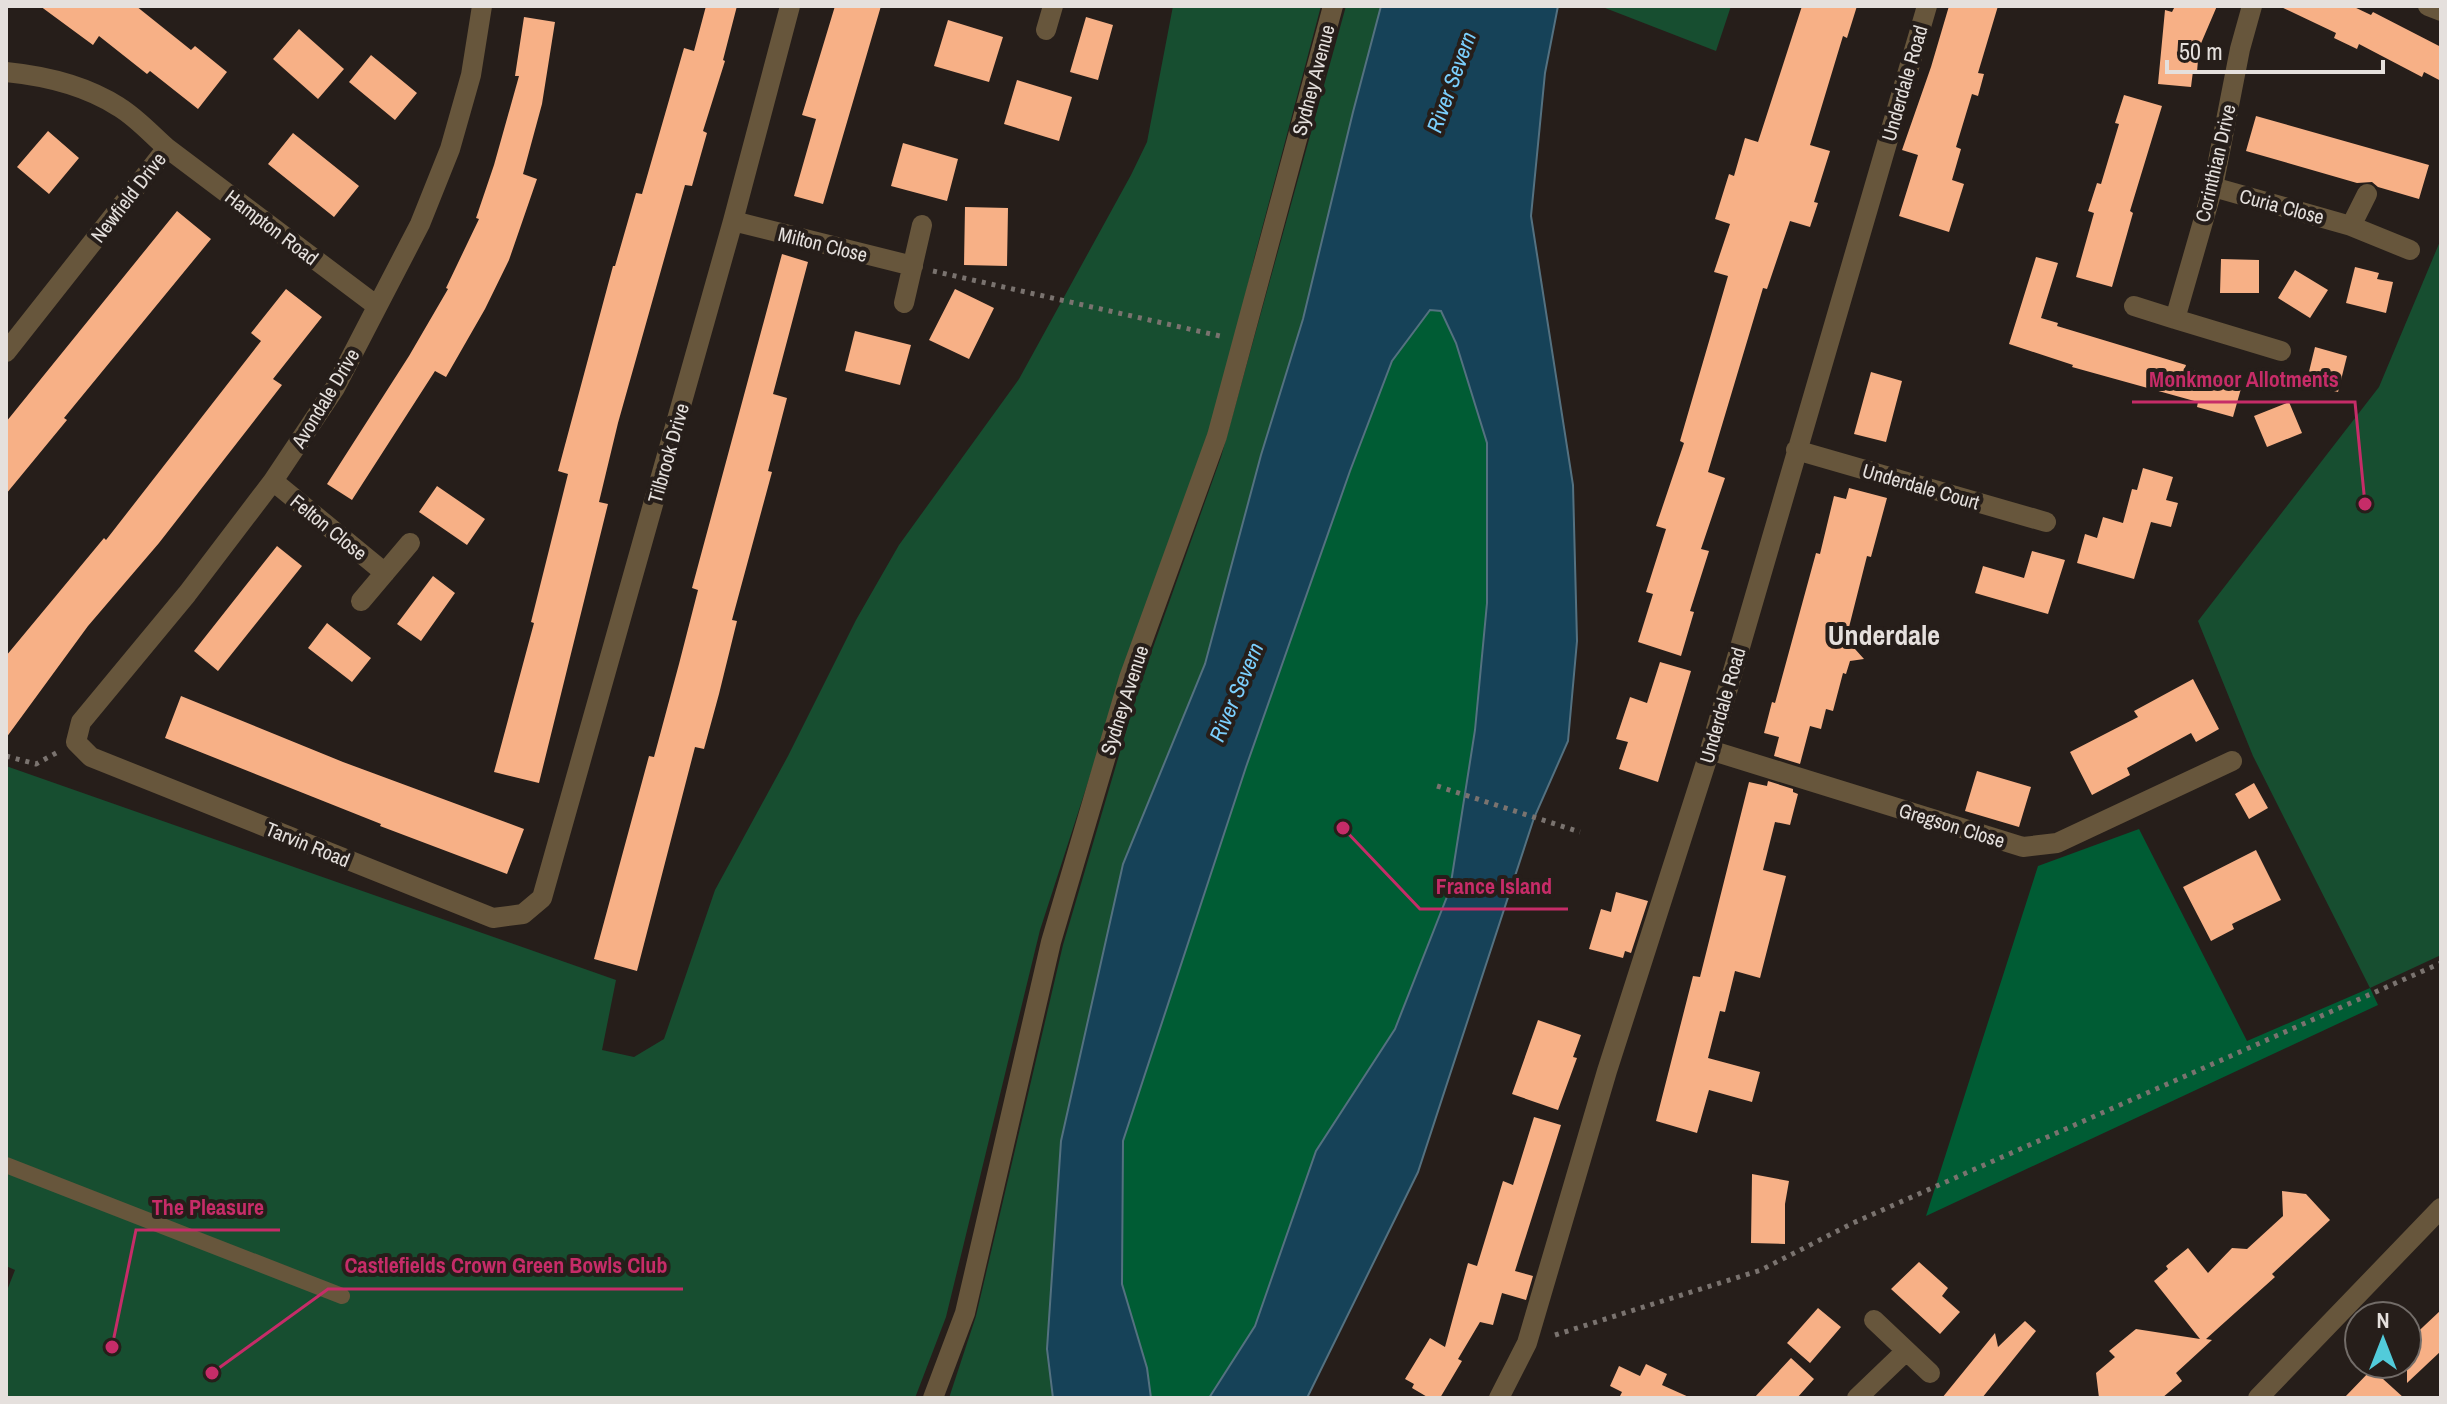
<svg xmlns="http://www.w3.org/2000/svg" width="2447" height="1404" viewBox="0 0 2447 1404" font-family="'Archivo Narrow',sans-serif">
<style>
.green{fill:#174e30}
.forest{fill:#005c34}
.water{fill:#164258;stroke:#547180;stroke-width:2}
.building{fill:#f7b086}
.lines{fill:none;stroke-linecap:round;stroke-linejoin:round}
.path{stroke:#7a736f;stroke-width:5;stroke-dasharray:4 6;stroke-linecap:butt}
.lane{stroke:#67563c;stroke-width:16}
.street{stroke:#67563c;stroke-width:20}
.labels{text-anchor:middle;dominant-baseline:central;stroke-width:8;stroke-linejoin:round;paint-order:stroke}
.street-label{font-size:20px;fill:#e5e0dd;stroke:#261e1a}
.water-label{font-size:22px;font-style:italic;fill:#7bcffd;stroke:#261e1a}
.district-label{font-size:28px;font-weight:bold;fill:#e5e0dd;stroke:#261e1a}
.leader{fill:none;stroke:#c62c68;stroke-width:3}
.callout-dot{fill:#c62c68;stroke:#261e1a;stroke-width:3}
.callout-label{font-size:22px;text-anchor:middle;font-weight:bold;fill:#c62c68;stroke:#261e1a;stroke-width:8;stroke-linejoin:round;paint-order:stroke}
</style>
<rect width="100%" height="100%" fill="#261e1a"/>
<!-- green -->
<path class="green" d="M1173,6H1321L1255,255L1212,435L1124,671L1040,930L946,1317L915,1398H6V1293L15,1270L6,1266V766L616,980L602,1050L634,1057L664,1039L715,890L788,756L856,620L899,545L1019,379L1131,175L1147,142Z
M1346,6H1381L1353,112L1303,319L1261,455L1205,664L1123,864L1061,1141L1047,1349L1053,1398H949L976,1316L1063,945L1140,684L1221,457Z
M1600,6H1731L1716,51Z
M2441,239V955L2370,988L2253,756L2198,621L2379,387Z"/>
<!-- forest -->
<path class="forest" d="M1430,310H1441L1456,343L1487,443V603L1475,730L1450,889L1395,1029L1316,1151L1255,1326L1209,1398H1151L1147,1368L1122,1284L1123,1141L1246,767L1350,471L1392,361Z
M2139,829L2247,1041L2370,988L2378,1005L1926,1216L2038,866Z"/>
<!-- water -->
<path class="water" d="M1381,6H1558L1545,73L1531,216L1573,485L1577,641L1568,741L1534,818L1418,1172L1307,1398H1209L1255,1326L1316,1151L1395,1029L1450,889L1475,730L1487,603V443L1456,343L1441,311L1430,310L1392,361L1350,471L1246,767L1123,1141L1122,1284L1147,1368L1151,1398H1053L1047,1349L1061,1141L1123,864L1205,664L1261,455L1303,319L1353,112Z"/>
<!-- building -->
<path class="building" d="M40,6H136L191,50L195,46L227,72L198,109L150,71L147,74L99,36L93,45Z
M706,6H737L723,60L725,61L703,131L707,133L692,186L685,185L618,423L599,502L608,504L539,783L494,772L534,623L531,622L568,474L558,471L613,266H615L636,193L642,194L684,48L694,51Z
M835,6H881L823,204L794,196L816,119L802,115Z
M1802,6H1857L1847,38L1843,36L1810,145L1830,151L1814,202L1818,203L1810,227L1790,221L1767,289L1763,288L1708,472L1725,478L1701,549L1709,551L1690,611L1694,612L1681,656L1638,642L1653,594L1646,592L1666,529L1656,526L1684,443L1680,441L1728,276L1714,272L1730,224L1715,219L1729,174L1734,176L1745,138L1758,142Z
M1949,6H1998L1978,73L1984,74L1978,96L1972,94L1956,147L1961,149L1952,180L1964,184L1949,232L1899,216L1918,155L1902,150L1931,67Z
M2175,6H2217L2199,48L2197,72L2193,71L2191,87L2158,84L2165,10L2172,12Z
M2279,6H2352L2371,15L2373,12L2441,47V81L2424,72L2422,77L2359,44L2357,49L2334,38L2336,33Z
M524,17L555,22L542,104L523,174L537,179L509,260L485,309L446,377L435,371L352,500L327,484L409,356L448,289L446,288L479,219L476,218L494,165L519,76H515Z
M1086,17L1113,25L1098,80L1070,72Z
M948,20L1003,37L989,82L934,66Z
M299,29L344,69L318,99L273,59Z
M371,55L417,93L395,120L349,82Z
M1017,80L1072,97L1059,141L1004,124Z
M2124,95L2162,106L2130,211L2133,213L2112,287L2076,277L2094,213L2088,211L2097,183L2101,184L2119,124L2115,123Z
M2256,116L2429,165L2419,199L2378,187L2372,182L2357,183L2246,151Z
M48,131L79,158L49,194L17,167Z
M293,133L359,186L334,217L268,164Z
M903,143L958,159L947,201L891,186Z
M965,207L1008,208L1007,266L964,265Z
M177,211L211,239L64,418L67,420L6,494V422Z
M782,254L808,262L773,394L787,398L768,471L772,472L732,620L737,621L719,694L704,749L695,747L637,971L594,959L649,756L654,757L679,664L698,590L692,588Z
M2036,257L2058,263L2041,318L2058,323L2057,326L2186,365L2185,368L2242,385L2233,417L2197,407L2198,402L2072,367L2073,365L2009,344Z
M2221,259L2259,260V293H2220Z
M2355,267L2379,273L2377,279L2393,282L2386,313L2346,303Z
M2295,270L2328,290L2310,318L2278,298Z
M286,289L322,317L273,379L282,385L159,543L88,626L6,738V656L104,538L106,540L261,341L251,333Z
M955,289L994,308L969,359L929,340Z
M855,331L911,345L900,385L845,371Z
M2315,347L2347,356L2338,392L2306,384Z
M1871,372L1902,381L1886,442L1854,434Z
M2289,402L2302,433L2267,447L2254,416Z
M2143,468L2173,477L2166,500L2178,503L2171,527L2151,522L2134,579L2077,563L2085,534L2097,538L2103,517L2123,523L2132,489L2137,490Z
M437,486L485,519L467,545L419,512Z
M1849,488L1887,498L1871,557L1867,556L1846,639L1864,659L1850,661L1846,674L1843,673L1833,711L1826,709L1821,729L1810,726L1800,764L1774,756L1779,737L1764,733L1772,702L1775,703L1816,553L1820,554L1834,496L1846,499Z
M277,546L302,566L218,671L194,651Z
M2032,551L2065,560L2048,614L1975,593L1983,566L2024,578Z
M433,576L455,593L421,641L397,624Z
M327,623L371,658L352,682L308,648Z
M1660,662L1691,671L1658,782L1619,769L1628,742L1616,739L1630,697L1647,703Z
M2193,679L2219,729L2196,742L2191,733L2127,768L2130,775L2092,795L2070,752L2138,717L2134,711Z
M181,696L343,762L524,829L507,874L380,826L381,824L165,738Z
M1977,771L2031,787L2019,827L1965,811Z
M1768,781L1793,789V792L1798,794L1790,825L1775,822L1763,870L1786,876L1760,978L1735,971L1725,1012L1720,1011L1708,1058L1760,1072L1752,1102L1709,1090L1697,1133L1656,1121L1693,976L1700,977L1749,782L1767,786Z
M2254,783L2268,808L2249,819L2235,794Z
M2256,850L2281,900L2232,924L2234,929L2211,941L2183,887Z
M1616,892L1648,901L1631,953L1625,951L1623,958L1589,949L1601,909L1611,912Z
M1538,1020L1581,1035L1573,1057L1577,1058L1558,1110L1512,1094Z
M1534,1117L1561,1125L1515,1271L1533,1276L1526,1300L1502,1293L1493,1325L1480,1322L1458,1359L1462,1361L1440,1398H1429L1412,1388L1414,1384L1405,1379L1430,1338L1445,1347L1468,1263L1477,1266L1503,1181L1513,1185Z
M1752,1174L1789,1181L1785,1204V1244L1751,1243Z
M2282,1191L2306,1194L2330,1220L2272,1274L2275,1277L2206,1339L2212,1340L2176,1373L2182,1381L2162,1398H2099L2096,1373L2115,1357L2109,1351L2136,1329L2200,1339L2154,1281L2168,1269L2166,1266L2188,1248L2208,1273L2232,1248L2247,1249L2283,1216Z
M1919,1262L1948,1288L1942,1296L1960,1312L1940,1334L1891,1289Z
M1818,1308L1841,1327L1810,1363L1787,1343Z
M2441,1310V1351L2407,1383V1342Z
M2025,1321L2036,1331L1982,1398H1942L1995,1333L1998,1347Z
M1791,1358L1814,1379L1797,1398H1754Z
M1646,1364L1667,1374L1662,1385L1691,1398H1619L1622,1392L1610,1386L1619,1366L1640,1376Z
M2372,1369L2404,1398H2344Z"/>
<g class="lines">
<!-- path -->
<path class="path" d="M933,271L1220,336
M6,756L36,764L58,752
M1437,786L1580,832
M1555,1335L1761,1270L1853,1223L2441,963"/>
<!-- lane -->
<path class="lane" d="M6,1165L342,1296"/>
<!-- street -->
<path class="street" d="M482,6L471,75L450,149L420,224L335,388L273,481L187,594L81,722L76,742L91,757L493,918L523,914L542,898L733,221L790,6
M2252,6L2240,49L2213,187L2175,319L2281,351
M2428,6L2441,11
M1046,30L1053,6
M6,72C46,76 85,85 119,107C137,118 152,135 167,148L6,352
M167,148L377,306
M2213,187L2351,226L2410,250
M733,221L913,266
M2351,226L2367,194
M904,303L922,225
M2134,306L2175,319
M1796,450L2046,522
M273,481L385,573
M361,601L410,543
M1710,750L2023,847L2057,843L2232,761
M1874,1320L1930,1373
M933,1398L965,1313L1051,942L1129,678L1217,436L1333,6
M1499,1398L1527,1343L1607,1071L1710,750L1927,6
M1857,1398L1906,1351
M2258,1398L2441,1208"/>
</g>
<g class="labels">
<!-- street labels -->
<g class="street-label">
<text transform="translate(1313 80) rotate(-75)">Sydney Avenue</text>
<text transform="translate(1904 83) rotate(-74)">Underdale Road</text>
<text transform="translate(2215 163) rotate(-77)">Corinthian Drive</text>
<text transform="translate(128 197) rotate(-52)">Newfield Drive</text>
<text transform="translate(2282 206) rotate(15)">Curia Close</text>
<text transform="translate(272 227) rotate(37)">Hampton Road</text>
<text transform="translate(823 244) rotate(14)">Milton Close</text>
<text transform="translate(325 398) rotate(-59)">Avondale Drive</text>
<text transform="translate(668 453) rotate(-74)">Tilbrook Drive</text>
<text transform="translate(1921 486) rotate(16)">Underdale Court</text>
<text transform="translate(329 527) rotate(39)">Felton Close</text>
<text transform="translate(1124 700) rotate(-72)">Sydney Avenue</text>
<text transform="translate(1722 705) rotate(-74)">Underdale Road</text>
<text transform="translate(1952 825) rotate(17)">Gregson Close</text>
<text transform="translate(308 844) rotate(22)">Tarvin Road</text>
</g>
<!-- water labels -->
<g class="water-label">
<text transform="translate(1451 82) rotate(-70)">River Severn</text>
<text transform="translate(1236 692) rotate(-67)">River Severn</text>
</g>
<!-- district labels -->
<g class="district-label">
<text x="1884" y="635">Underdale</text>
</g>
</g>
<!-- callouts -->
<path class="leader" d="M2365 504L2355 402H2132M1343 828L1420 909H1568M112 1347L136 1230H280M212 1373L328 1289H683"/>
<g class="callout-dot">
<circle cx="2365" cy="504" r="8"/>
<circle cx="1343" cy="828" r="8"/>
<circle cx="112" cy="1347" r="8"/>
<circle cx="212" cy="1373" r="8"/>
</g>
<g class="callout-label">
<text x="2244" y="387">Monkmoor Allotments</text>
<text x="1494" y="894">France Island</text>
<text x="208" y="1215">The Pleasure</text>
<text x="506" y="1273">Castlefields Crown Green Bowls Club</text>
</g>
<!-- border -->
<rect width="2447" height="1404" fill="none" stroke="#e5e0dd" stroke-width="16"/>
<!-- north arrow -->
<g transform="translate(2383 1340)"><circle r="38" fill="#261e1a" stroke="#726c68" stroke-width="2"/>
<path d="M0-6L14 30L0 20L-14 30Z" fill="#52cbda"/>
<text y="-12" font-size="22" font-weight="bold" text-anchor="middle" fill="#e5e0dd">N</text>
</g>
<!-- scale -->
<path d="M2167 60v12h216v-12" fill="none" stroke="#e5e0dd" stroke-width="4"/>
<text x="2179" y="60" font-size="24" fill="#e5e0dd" stroke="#261e1a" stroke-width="6" paint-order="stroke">50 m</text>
</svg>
